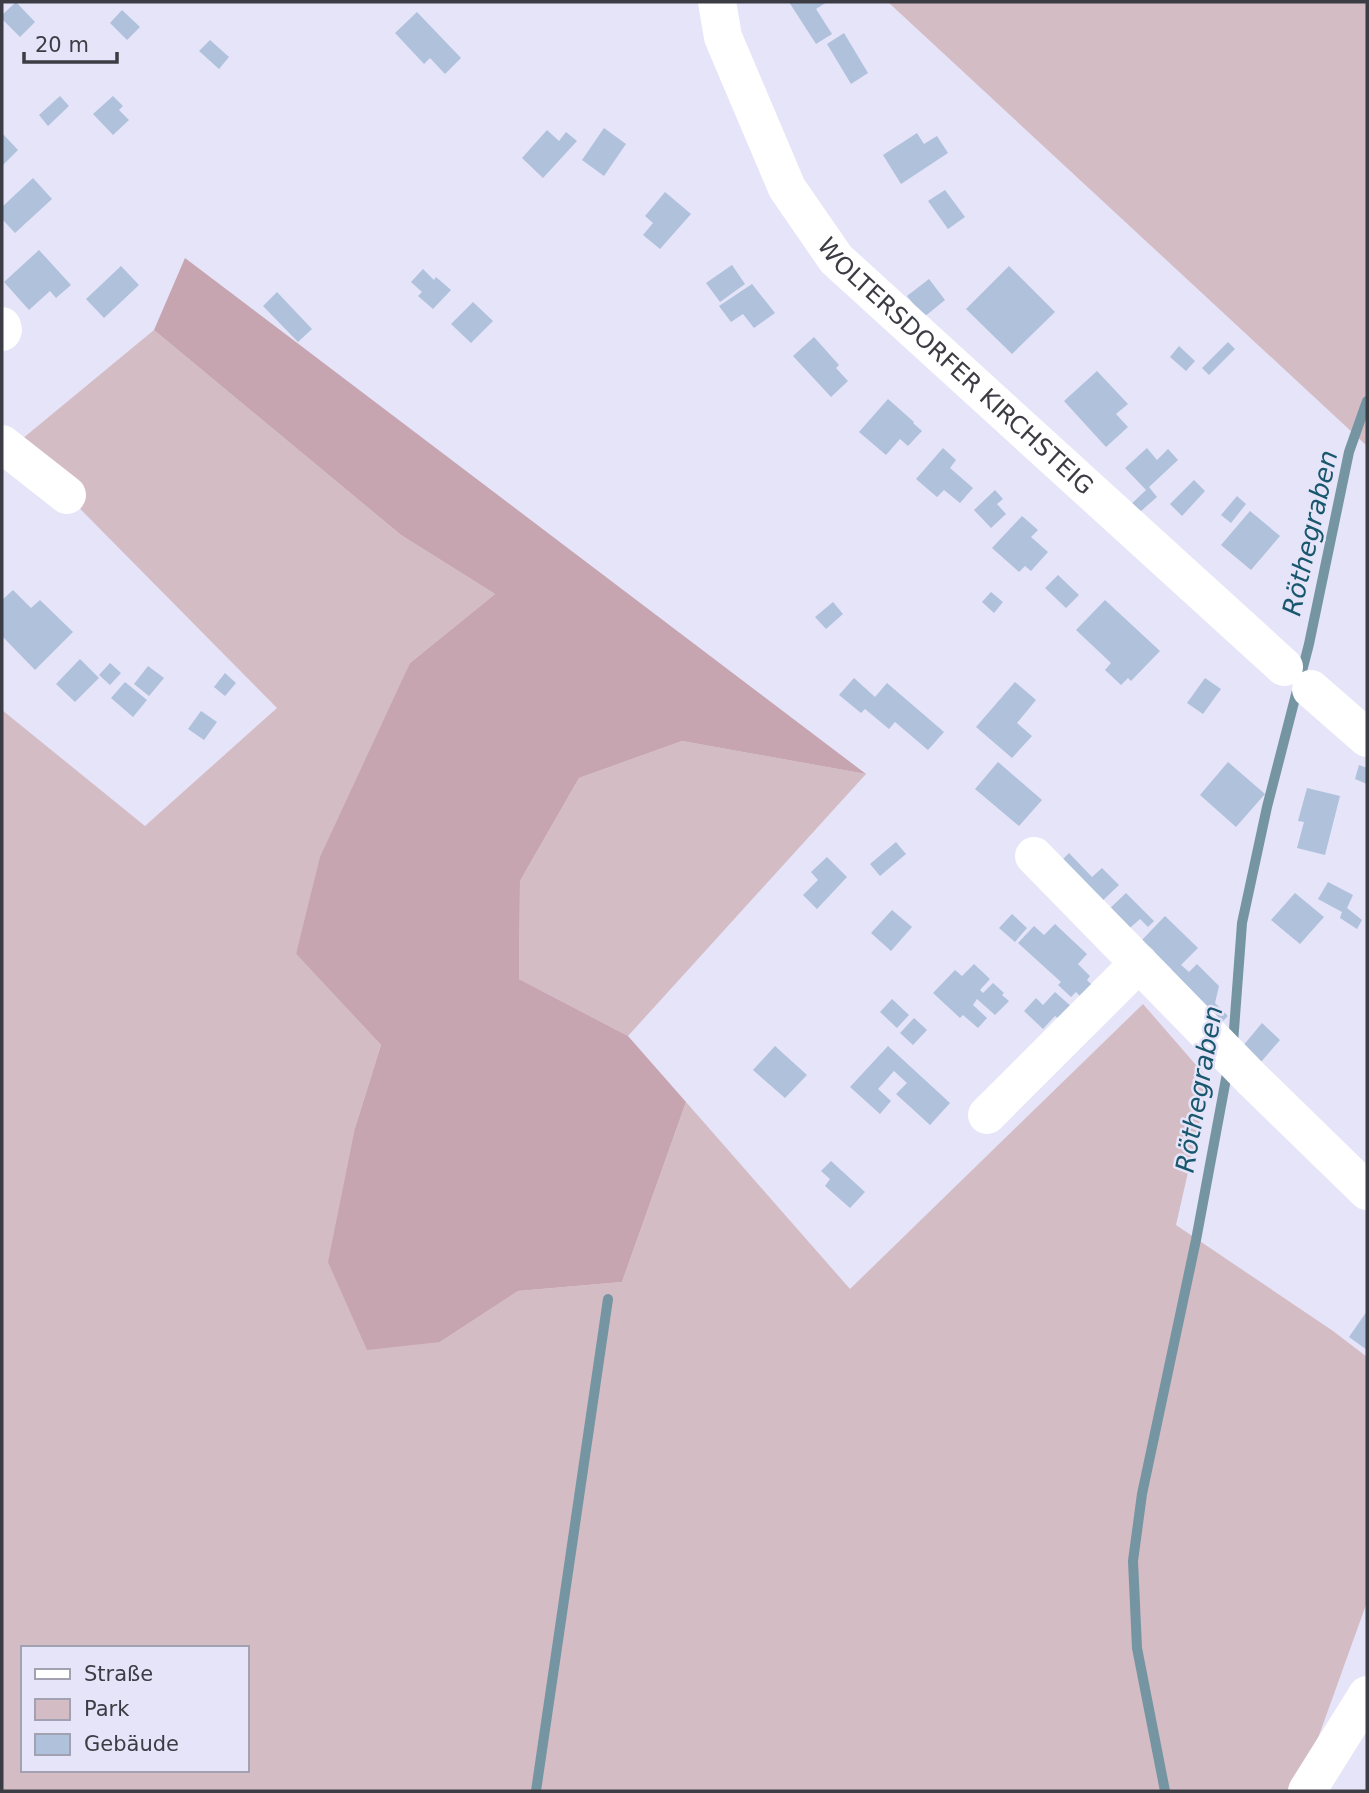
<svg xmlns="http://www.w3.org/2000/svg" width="1369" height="1793" viewBox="0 0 1369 1793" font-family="'DejaVu Sans',sans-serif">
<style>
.green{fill:#d4bcc4;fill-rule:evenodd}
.forest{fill:#c6a5b1}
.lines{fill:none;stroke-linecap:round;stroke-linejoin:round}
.stream{stroke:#7595a2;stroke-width:10}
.building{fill:#afc1db}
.minor{stroke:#fff;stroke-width:38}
.labels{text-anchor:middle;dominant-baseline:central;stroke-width:5;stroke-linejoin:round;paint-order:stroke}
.street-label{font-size:24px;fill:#3c3c44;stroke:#e6e4f9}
.water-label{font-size:26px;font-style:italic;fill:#18576d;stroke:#e6e4f9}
</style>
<rect width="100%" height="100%" fill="#e6e4f9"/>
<!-- green -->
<path class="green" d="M888,2H1367V446Z
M154,330L401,535L495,594L410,663L296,954L381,1045L355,1128L440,1342L518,1291L622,1282L686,1102L850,1289L1143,1004L1209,1080L1176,1225L1333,1331L1367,1357V1602L1299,1791H2V710L145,826L277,708L16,444ZM23,1648H247V1770H23Z
M682,741L866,774L628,1036L519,979L520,881L579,778Z"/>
<!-- forest -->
<path class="forest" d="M185,258L866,774L682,741L579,778L520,881L519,979L628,1036L686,1102L622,1282L518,1291L440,1342L367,1350L328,1262L355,1128L381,1045L296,954L320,857L410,663L495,594L401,535L154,330Z"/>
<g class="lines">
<!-- stream -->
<path class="stream" d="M1233,1043L1242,923L1267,807L1309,644L1349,452L1367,401
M536,1791L608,1299
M1165,1791L1137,1648L1133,1561L1142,1494L1196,1240L1228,1068"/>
</g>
<!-- building -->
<path class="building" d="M16,2L35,22L20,37L2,19V15Z
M789,2H827L816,9L832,34L816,44Z
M122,10L140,27L127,40L110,23Z
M417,12L461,58L445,74L430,58L424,64L395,33Z
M844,33L868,73L851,84L827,44Z
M210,40L229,57L219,69L199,51Z
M60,96L69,106L48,126L39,115Z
M113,96L123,106L119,110L129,120L113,135L93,114Z
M604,128L626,144L604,176L582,160Z
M547,130L559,141L566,132L577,141L543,178L522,158Z
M2,133L18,150L2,166Z
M917,133L924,144L937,136L948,153L901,184L883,155Z
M33,178L52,199L15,233L2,219V207Z
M945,190L965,217L948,229L928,201Z
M665,192L691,214L660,249L643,235L653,223L645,216Z
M39,250L71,285L56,298L50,291L29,310L4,282Z
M732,265L745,284L720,302L706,283Z
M121,266L139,285L104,318L86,299Z
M1009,266L1055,312L1012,354L966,309Z
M423,269L434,280L436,277L451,290L433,309L418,296L422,292L411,282Z
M929,279L945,300L924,317L907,296Z
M752,284L775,313L754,328L743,314L731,322L719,306Z
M277,292L312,329L298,342L263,306Z
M473,302L493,321L471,343L451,324Z
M814,337L839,365L836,368L848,381L831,397L793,356Z
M1228,342L1235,349L1209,375L1202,368Z
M1179,346L1195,361L1186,371L1170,357Z
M1097,371L1128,404L1116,414L1128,427L1106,447L1064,401Z
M888,399L914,422L913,423L922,431L908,446L900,439L886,455L859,432Z
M943,448L956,460L950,468L973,488L960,503L944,490L937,497L916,479Z
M1147,448L1157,460L1168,449L1178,460L1149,487L1157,497L1133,518L1125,510L1146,490L1125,468Z
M1194,480L1205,491L1182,516L1170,504Z
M995,490L1003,499L997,504L1006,514L991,528L974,510Z
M1237,496L1246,504L1231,523L1221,515Z
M1250,511L1280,536L1251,570L1221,545Z
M1022,516L1038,530L1031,537L1048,552L1031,571L1025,566L1019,572L992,548Z
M1058,575L1079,595L1066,608L1045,588Z
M13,590L31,608L40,600L73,632L35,670L2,636V600Z
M991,592L1003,602L994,613L982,602Z
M1105,600L1160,651L1131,681L1128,678L1121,685L1105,670L1111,663L1076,630Z
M833,602L843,614L826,629L815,617Z
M80,659L99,678L75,702L56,684Z
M110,663L121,673L110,685L99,675Z
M148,666L164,678L149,696L134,684Z
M225,673L236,683L225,696L214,687Z
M854,678L875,697L887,683L944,732L928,750L895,722L889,729L865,709L861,713L839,695Z
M1205,678L1221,689L1203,714L1187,703Z
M125,682L147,700L133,717L111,698Z
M1015,682L1036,700L1017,723L1032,736L1012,758L976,727Z
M201,711L217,722L204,740L188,729Z
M998,762L1042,800L1019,826L975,789Z
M1228,762L1265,794L1236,827L1200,795Z
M1359,765L1367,768V784L1355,779Z
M1307,788L1340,796L1325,855L1297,848L1304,822L1298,821Z
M896,842L906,854L880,876L870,864Z
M1069,853L1092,877L1102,868L1119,885L1096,907L1056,866Z
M827,857L847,877L817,909L803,895L818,880L811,872Z
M1328,882L1353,895L1347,908L1362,920L1357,929L1340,918L1342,912L1318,899Z
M1126,893L1154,921L1148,927L1140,919L1122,935L1103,915Z
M1295,893L1324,917L1300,944L1271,920Z
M892,910L912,927L891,951L871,933Z
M1012,914L1027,928L1015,942L999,928Z
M1165,916L1198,948L1181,965L1189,972L1197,964L1219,986L1215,1003L1228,1016L1214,1030L1162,978L1171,969L1142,940Z
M1055,924L1087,954L1078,964L1090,976L1087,980L1092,985L1081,997L1076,992L1071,997L1058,985L1061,982L1018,943L1034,926L1044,935Z
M974,964L990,979L980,990L983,993L993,983L1004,993L1002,995L1009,1001L995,1015L977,999L973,1005L987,1018L978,1028L963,1015L960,1018L933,993L955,970L962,976Z
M1055,992L1074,1009L1062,1022L1055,1016L1043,1029L1024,1011L1036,998L1043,1005Z
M892,999L909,1015L897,1028L880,1012Z
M914,1018L927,1030L913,1045L900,1033Z
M1262,1023L1280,1040L1260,1063L1242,1047Z
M775,1046L807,1075L785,1098L753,1070Z
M888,1046L950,1103L930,1125L896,1094L907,1083L894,1071L878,1089L891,1101L880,1114L850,1087Z
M831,1161L865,1192L850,1208L825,1186L830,1179L821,1171Z
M1367,1311V1350L1349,1337Z"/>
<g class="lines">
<!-- minor -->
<g class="minor">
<path id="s1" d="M717,2L723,37L787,188L836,259L1284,667"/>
<path d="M2,326L3,330L2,332"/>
<path d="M2,444L67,495"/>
<path d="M1311,689L1367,738"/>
<path d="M1034,856L1253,1080L1367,1191"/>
<path d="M987,1115L1139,963"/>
<path d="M1307,1791L1367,1695"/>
</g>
</g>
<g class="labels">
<!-- street labels -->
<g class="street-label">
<text stroke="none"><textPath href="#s1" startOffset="446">WOLTERSDORFER KIRCHSTEIG</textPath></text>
</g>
<!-- water labels -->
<g class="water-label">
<text transform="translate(1310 533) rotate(-77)">Röthegraben</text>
<text transform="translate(1199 1089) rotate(-80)">Röthegraben</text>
</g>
</g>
<!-- border -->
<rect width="1369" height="1793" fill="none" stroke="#3c3c44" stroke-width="7"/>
<!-- legend -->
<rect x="21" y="1646" width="228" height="126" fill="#e6e4f9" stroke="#a2a1b1" stroke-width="2"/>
<rect x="35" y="1669" width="35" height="10" fill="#ffffff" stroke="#a2a1b1" stroke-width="2"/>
<text x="84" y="1681" font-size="21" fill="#3c3c44">Straße</text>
<rect x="35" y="1699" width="35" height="21" fill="#d4bcc4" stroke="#a2a1b1" stroke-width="2"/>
<text x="84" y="1716" font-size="21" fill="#3c3c44">Park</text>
<rect x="35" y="1734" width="35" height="21" fill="#afc1db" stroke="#a2a1b1" stroke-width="2"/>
<text x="84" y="1751" font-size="21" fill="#3c3c44">Gebäude</text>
<!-- scale -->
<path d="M24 52v10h93v-10" fill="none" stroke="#3c3c44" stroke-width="3.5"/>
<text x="35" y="52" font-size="21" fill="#3c3c44" stroke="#e6e4f9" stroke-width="5" paint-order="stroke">20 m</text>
</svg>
